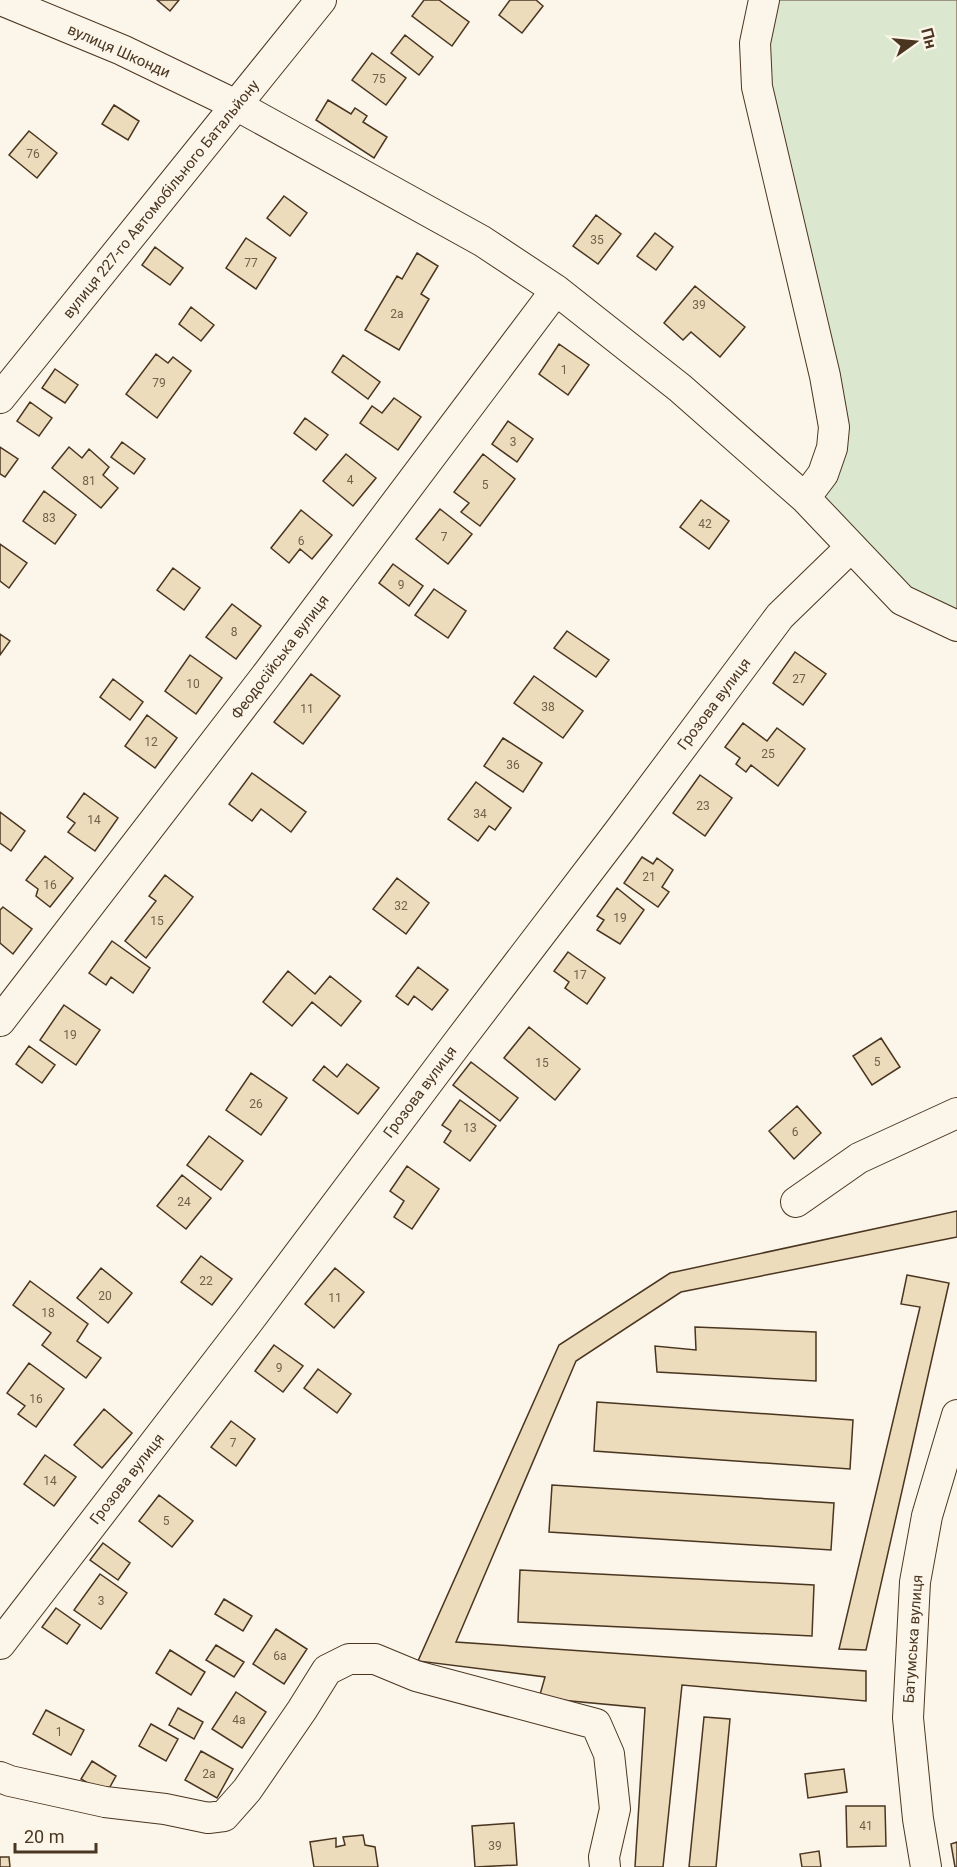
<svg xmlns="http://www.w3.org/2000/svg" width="957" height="1867" viewBox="0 0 957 1867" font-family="Roboto,sans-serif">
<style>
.green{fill:#dce7d0;stroke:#887966;stroke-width:1.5}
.building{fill:#ecdcbc;stroke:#4a3520;stroke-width:1.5}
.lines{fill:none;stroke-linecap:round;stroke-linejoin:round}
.minor-casing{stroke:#4a3520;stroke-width:32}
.minor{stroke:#fbf6e9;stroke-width:30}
.labels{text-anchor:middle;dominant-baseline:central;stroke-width:4.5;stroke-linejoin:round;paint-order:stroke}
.number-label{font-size:12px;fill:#725f47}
.street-label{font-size:15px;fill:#4a3520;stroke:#fbf6e9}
</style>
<rect width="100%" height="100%" fill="#fbf6e9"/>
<!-- green -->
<path class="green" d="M764,0H957V626L902,600L805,498L832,448L757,87Z"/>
<!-- building -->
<path class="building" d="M157,0H179L170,11Z
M424,0H439L469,22L452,46L412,16Z
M510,0H536L543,6L522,33L499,15Z
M405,35L433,57L419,75L391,53Z
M372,53L406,78L386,105L352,80Z
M328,100L351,114L355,108L367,116L363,122L387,137L374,158L316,120Z
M114,105L139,121L128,140L102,124Z
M29,131L57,153L37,178L9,155Z
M284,196L307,213L290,236L267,218Z
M596,215L621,234L598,264L573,246Z
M655,233L673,247L656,270L637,256Z
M246,238L276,258L256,289L226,268Z
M155,247L183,268L170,285L142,265Z
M417,253L438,266L421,294L429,299L399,350L365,330L397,276L402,279Z
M695,286L745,327L720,357L691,332L683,340L664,323Z
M191,307L214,325L201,341L179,324Z
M559,344L589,365L568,395L539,374Z
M156,354L168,363L173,357L191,371L157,418L126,394Z
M343,355L380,382L368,399L332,372Z
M55,369L78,385L65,403L42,388Z
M394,398L421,417L398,450L360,423L372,406L382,413Z
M30,402L52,418L39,436L17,421Z
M305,418L328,435L316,450L294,433Z
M508,421L533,439L517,462L492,444Z
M122,442L145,459L134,474L111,457Z
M0,447L18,459L5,477L0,474Z
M69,447L82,458L89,449L109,467L103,475L118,488L101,508L52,468Z
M346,454L376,478L353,506L323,481Z
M483,454L515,479L480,526L461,512L469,503L454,492Z
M44,491L76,515L55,544L23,521Z
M701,500L729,521L709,549L680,527Z
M440,509L472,534L448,564L416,539Z
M301,510L332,535L312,559L300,549L289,563L271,548Z
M0,544L27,563L9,588L0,581Z
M393,564L423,586L409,606L379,583Z
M173,568L200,588L184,610L157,590Z
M434,589L466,611L448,638L415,615Z
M232,604L261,626L236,659L206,637Z
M567,631L609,660L596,677L554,648Z
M0,634L10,641L0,655Z
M795,652L826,674L803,705L773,683Z
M190,655L222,678L196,714L165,691Z
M311,674L340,696L303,744L274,722Z
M534,676L583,711L563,738L514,703Z
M113,679L143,702L130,720L100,697Z
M147,715L177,738L155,768L125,746Z
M743,723L767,741L777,728L805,749L778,786L751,765L746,772L736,764L740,758L725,747Z
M503,738L542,763L523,792L484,766Z
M252,773L306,812L291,832L261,809L252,821L229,804Z
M700,775L732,798L705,836L673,813Z
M476,782L511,808L495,830L489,826L478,841L448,819Z
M84,793L118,818L95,851L68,832L75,823L67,817Z
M0,812L25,831L11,851L0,843Z
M45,856L73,878L50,907L36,896L38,889L26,880Z
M642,857L653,864L657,858L673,870L662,887L669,892L658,907L624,883Z
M165,875L193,897L146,958L125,941L156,901L149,896Z
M397,878L429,903L406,934L373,909Z
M617,888L644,910L620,944L597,930L604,920L597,916Z
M3,907L32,929L13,954L0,943V910Z
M112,941L150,968L133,993L111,977L106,985L89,973Z
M568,952L605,978L587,1004L565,988L569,982L554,971Z
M418,967L448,990L432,1010L414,996L408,1005L396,996Z
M288,971L315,994L330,976L361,1001L341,1026L312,1002L292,1026L263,1002Z
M64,1005L100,1030L76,1065L40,1040Z
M529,1027L580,1069L555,1100L504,1058Z
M881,1038L900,1067L872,1085L853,1056Z
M29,1046L55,1065L42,1083L16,1064Z
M471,1062L518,1098L500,1121L453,1085Z
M347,1064L379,1088L358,1114L313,1080L324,1066L337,1077Z
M251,1073L287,1098L261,1135L226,1110Z
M460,1100L496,1126L470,1161L444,1142L451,1131L442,1125Z
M797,1106L821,1133L794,1159L769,1131Z
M209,1136L243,1161L221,1190L187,1165Z
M407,1166L439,1189L412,1229L394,1217L404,1201L390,1191Z
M182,1175L211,1198L186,1229L157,1206Z
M957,1211V1237L681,1292L576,1361L456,1642L866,1671V1701L682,1685L663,1867H635L645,1708L539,1698L545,1677L418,1661L559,1345L670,1273Z
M201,1256L232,1279L212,1305L181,1282Z
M101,1268L132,1293L108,1323L77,1298Z
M335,1268L364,1292L334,1328L305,1304Z
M907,1275L949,1283L866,1650L839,1649L920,1307L901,1304Z
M30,1281L88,1324L77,1341L101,1358L86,1378L42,1345L51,1333L13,1305Z
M695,1327L816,1332V1381L657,1372L655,1346L696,1350Z
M274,1345L303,1366L283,1392L255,1371Z
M29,1363L64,1389L36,1427L18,1414L25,1406L7,1393Z
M318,1369L351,1394L337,1413L304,1388Z
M597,1402L853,1420L850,1469L594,1451Z
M104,1409L132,1433L102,1468L74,1445Z
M231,1421L255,1439L236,1466L211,1447Z
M45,1455L76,1477L54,1506L24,1484Z
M552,1485L834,1503L831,1550L549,1532Z
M159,1495L193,1521L172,1547L139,1521Z
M103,1543L130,1563L118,1580L90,1560Z
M520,1570L814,1585L812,1636L518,1622Z
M100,1574L127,1593L101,1629L74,1610Z
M224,1599L252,1616L243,1631L215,1614Z
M56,1608L80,1625L67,1644L42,1627Z
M276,1629L307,1649L284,1684L253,1664Z
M216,1645L244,1662L234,1677L206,1660Z
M170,1650L205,1672L191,1695L156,1673Z
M236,1692L266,1712L242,1748L212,1729Z
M178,1708L203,1722L194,1739L169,1725Z
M46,1710L84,1730L71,1755L33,1734Z
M704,1717L730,1719L716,1867H689Z
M151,1724L178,1739L166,1761L139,1746Z
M201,1751L233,1769L217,1798L185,1780Z
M92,1761L116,1776L106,1794L81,1779Z
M844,1769L847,1792L808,1798L805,1774Z
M846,1806H885L886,1846L847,1847Z
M514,1823L517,1865L475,1867L472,1826Z
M363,1835L365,1845L375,1847L378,1867H314L310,1842L336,1838V1847L345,1845L343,1837Z
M957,1842V1867H955L951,1844Z
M819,1851L821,1867H802L800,1854Z
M0,1857H9L10,1867H0Z"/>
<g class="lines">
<!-- minor casing -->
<g class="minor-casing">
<path id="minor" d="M1,0L122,50L236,105L482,241L556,290L680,388L805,498L902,600L957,626
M764,0L755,43L757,87L825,376L834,427L832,448L823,474L805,498
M0,398L321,0
M0,1021L265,677L556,290
M796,1202L859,1158L957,1113
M0,1644L247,1323L459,1041L620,830L780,616L850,548
M0,1777L10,1781L105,1802L165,1809L208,1818L224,1816L247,1790L302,1710L327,1670L349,1659H375L416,1676L596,1724L609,1754L615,1809L604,1857L605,1867
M926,1867L918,1819L908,1718L915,1582L927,1516L957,1415"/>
</g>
<!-- minor -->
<use href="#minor" class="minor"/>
</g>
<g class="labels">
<!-- number labels -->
<g class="number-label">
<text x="379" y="79">75</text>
<text x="33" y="154">76</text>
<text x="597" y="240">35</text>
<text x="251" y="263">77</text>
<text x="699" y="305">39</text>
<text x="397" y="314">2а</text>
<text x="564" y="370">1</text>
<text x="159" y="383">79</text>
<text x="513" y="442">3</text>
<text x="350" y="480">4</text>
<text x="89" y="481">81</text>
<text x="485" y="485">5</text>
<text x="49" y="518">83</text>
<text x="705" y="524">42</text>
<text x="444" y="537">7</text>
<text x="301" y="541">6</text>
<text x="401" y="585">9</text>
<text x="234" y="632">8</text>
<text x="799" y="679">27</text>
<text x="193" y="684">10</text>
<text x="548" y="707">38</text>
<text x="307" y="709">11</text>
<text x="151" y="742">12</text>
<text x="768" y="754">25</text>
<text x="513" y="765">36</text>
<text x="703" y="806">23</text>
<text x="480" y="814">34</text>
<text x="94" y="820">14</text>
<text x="649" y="877">21</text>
<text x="50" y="885">16</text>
<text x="401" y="906">32</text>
<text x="620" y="918">19</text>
<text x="157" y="921">15</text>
<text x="580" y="975">17</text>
<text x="70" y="1035">19</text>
<text x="877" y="1062">5</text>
<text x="542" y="1063">15</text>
<text x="256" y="1104">26</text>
<text x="470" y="1128">13</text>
<text x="795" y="1132">6</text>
<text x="184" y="1202">24</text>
<text x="206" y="1281">22</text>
<text x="105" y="1296">20</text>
<text x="335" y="1298">11</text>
<text x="48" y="1313">18</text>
<text x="279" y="1368">9</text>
<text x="36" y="1399">16</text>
<text x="233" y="1443">7</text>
<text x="50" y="1481">14</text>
<text x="166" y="1521">5</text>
<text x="101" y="1601">3</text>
<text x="280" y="1656">6а</text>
<text x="239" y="1720">4а</text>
<text x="59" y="1732">1</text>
<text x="209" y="1774">2а</text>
<text x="866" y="1826">41</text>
<text x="495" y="1846">39</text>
</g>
<!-- street labels -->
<g class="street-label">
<text transform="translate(119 51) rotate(24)">вулиця Шконди</text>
<text transform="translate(161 199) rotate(-51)">вулиця 227-го Автомобільного Батальйону</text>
<text transform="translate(280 657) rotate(-53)">Феодосійська вулиця</text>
<text transform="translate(714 704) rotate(-53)">Грозова вулиця</text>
<text transform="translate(420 1092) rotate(-53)">Грозова вулиця</text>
<text transform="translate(127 1479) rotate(-52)">Грозова вулиця</text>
<text transform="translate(913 1639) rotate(-86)">Батумська вулиця</text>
</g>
</g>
<!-- north arrow -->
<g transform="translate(915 42) rotate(75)" stroke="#fbf6e9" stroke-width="4.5" paint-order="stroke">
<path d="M0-4.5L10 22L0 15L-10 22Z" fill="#4a3520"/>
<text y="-9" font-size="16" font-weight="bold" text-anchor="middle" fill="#4a3520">Пн</text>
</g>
<!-- scale -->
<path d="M15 1843v9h81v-9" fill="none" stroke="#4a3520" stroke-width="3"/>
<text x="24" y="1843" font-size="18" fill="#4a3520" stroke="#fbf6e9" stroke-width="4.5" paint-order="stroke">20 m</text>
</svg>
